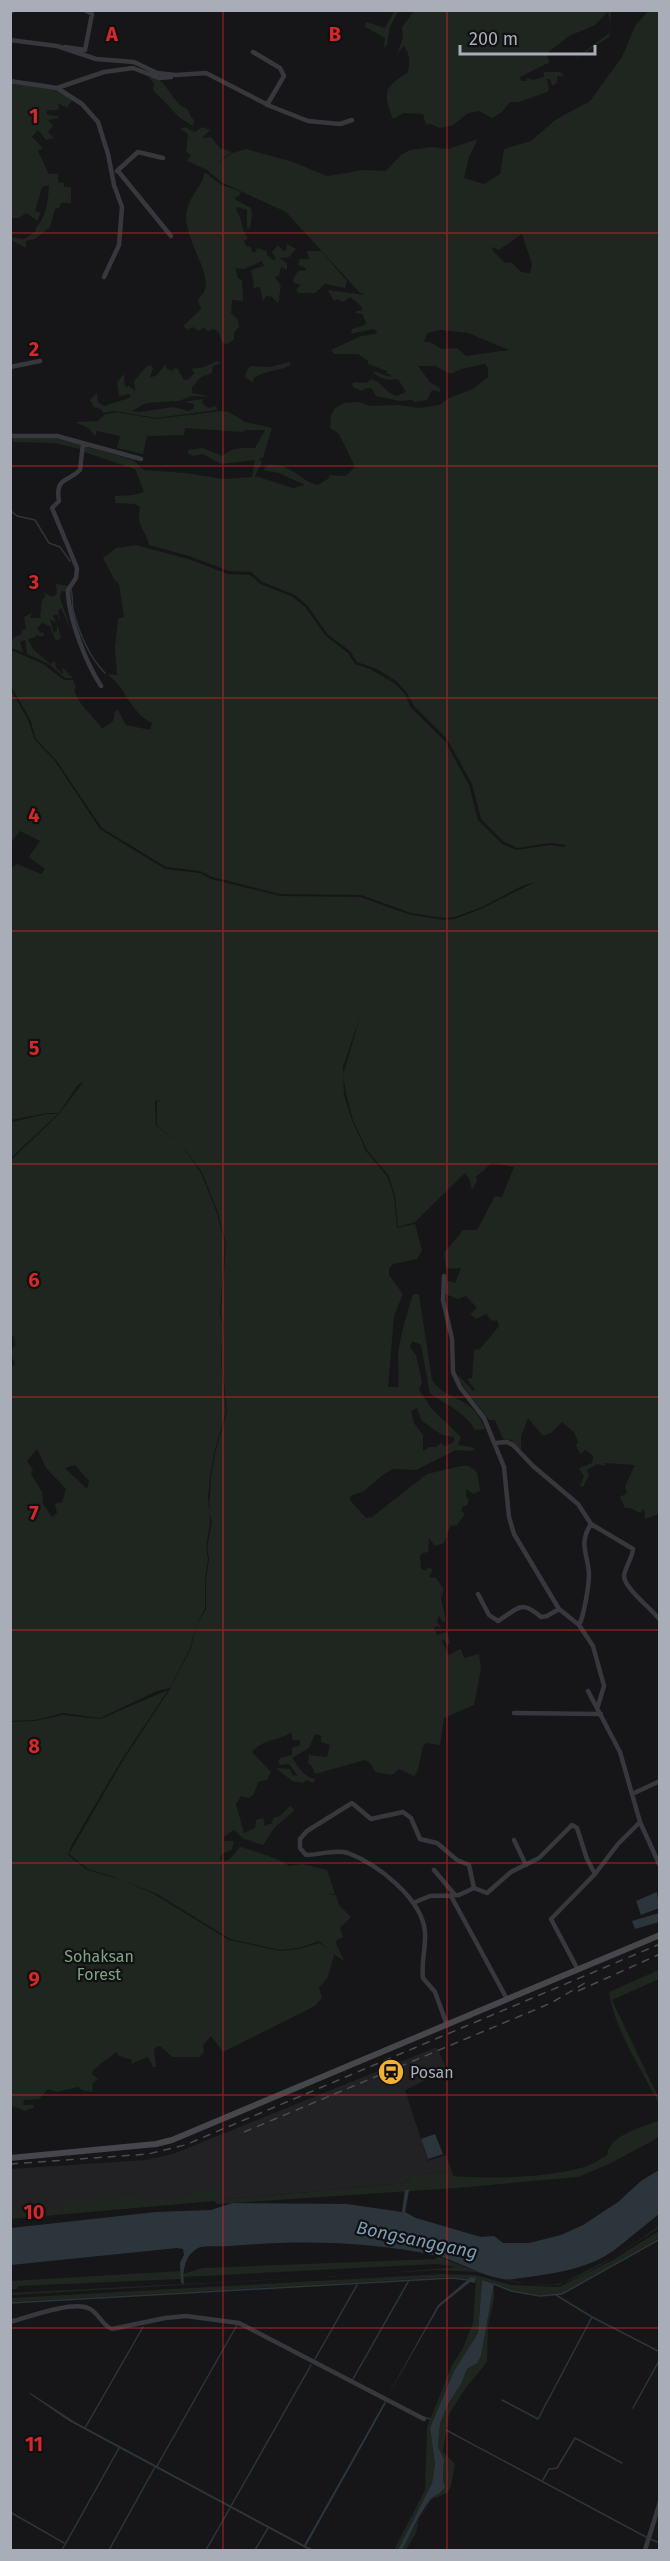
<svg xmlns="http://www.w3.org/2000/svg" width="670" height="2561" viewBox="0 0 670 2561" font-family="'Fira Sans',sans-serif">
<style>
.built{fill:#222225}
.green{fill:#1e261f;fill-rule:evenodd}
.water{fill:#2c353c}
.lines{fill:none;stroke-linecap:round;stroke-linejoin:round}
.stream{stroke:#2c353c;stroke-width:1.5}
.minor{stroke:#37383d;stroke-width:4.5}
.secondary{stroke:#45474d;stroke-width:6}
.rail{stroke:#4a4c52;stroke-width:1.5;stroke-dasharray:8 6;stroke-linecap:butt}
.grid{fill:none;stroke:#d62828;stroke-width:1.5;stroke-opacity:0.55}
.labels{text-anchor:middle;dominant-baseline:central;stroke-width:4.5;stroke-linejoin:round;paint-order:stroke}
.park-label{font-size:16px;fill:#7fa381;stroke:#111113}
.poi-label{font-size:16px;fill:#a8adb8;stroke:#111113;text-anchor:start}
.water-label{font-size:18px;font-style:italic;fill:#7f9bb3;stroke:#111113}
.grid-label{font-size:20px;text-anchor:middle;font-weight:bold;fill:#d62828;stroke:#111113;stroke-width:4.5;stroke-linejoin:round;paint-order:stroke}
</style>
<rect width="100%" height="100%" fill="#161618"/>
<!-- built -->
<path class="built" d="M437,2047L447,2070L405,2090L428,2161L446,2155L452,2171L412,2176L406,2183L220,2200L11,2213V2169L145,2160L173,2154Z"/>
<!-- green -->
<path class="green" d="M394,11L398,12L390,27L387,45L384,48L385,38L365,27L366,22L385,28Z
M414,11H611L609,37L571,62L609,33L610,21L608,12L595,25L569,36L546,54L550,62L520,77L521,81H526L527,78L533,80L544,77V72H560L564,76H557V83L552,86L550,79H547L549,89L547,92L519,102H510L502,112L492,118L479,111L468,113L453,125L440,128L430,124L426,125L423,114L404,113L393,119C383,92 383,88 407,73C411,63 410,54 404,46L397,54L403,38L402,27Z
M648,11H659V1514L645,1519L644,1509L640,1513L630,1508H625L620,1497L627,1493L625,1486L635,1465L605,1463V1466L597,1464L587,1470L589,1475L583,1487L580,1486L584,1476L579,1468L592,1463L593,1456L586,1450L580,1454L576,1445L578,1442L574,1432L562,1422L551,1433L543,1436L528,1418L521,1437V1450L511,1440L503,1439L495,1420H489L457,1378L459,1376L473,1391L475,1390L467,1379L472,1378L474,1350L480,1349L499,1326L497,1320L492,1321L486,1314L476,1319L470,1314L477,1308L466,1296L458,1299L445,1294V1280L455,1283L461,1268L446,1269L444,1253L463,1230H477L495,1196L502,1197L514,1167L492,1163L476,1177L477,1181L472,1190L470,1181L465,1173L415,1222L398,1227L395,1196L389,1176L367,1150L353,1120L346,1094L343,1075L360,1017L343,1067L344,1095L352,1120L366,1151L387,1176L394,1196L397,1228L415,1224L422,1250L417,1259L393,1264L389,1269V1275L403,1294L394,1316L388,1387H398C399,1375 398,1365 398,1354C399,1341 409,1307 413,1294H419L432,1380C448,1404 471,1393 485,1429L475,1430C466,1413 446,1404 430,1394L421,1345L412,1341L410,1347L416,1355L422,1382L419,1390L432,1409L461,1437L458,1445L471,1447L475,1449L472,1451L456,1450L416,1470L394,1469L384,1474L364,1491L350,1496V1500L366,1518L372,1517L427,1474L461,1466H469L477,1472L480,1491L474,1494L466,1489V1497L469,1499L467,1506H463L461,1511L465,1514L457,1525L450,1526L444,1543L435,1546L429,1538L428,1552L423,1553L420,1556L421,1568L425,1571L428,1568L433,1569L429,1577L436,1578L444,1589L441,1598L446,1621L442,1622L439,1615L437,1621L441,1629L437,1626L434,1628L437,1635L447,1632L450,1643L447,1645L444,1639L442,1641L448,1655L461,1649L464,1658L479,1654L481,1669L474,1705L444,1718L440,1745L427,1743L423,1746L418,1770L414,1776L399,1769L392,1775L375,1772L371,1764L365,1760L315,1774L312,1766L308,1763L309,1755L327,1757L330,1745L321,1742V1736L315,1734L309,1748L292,1758C299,1767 304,1778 316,1779L313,1783L307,1780L303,1783L292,1781L276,1768L290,1769L292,1775L298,1776L289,1764L281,1765L278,1762L280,1758L292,1755V1748L300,1745V1740H293L291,1733C277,1741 263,1739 252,1752L271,1772L267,1780L258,1782L254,1794L249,1798L241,1796L236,1804L244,1833L255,1828L256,1820L263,1818L265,1826L272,1823L273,1818L280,1816L290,1806L295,1810L275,1827L263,1845L244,1839L234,1830L225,1836L223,1841H234L232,1850L223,1853L220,1858L222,1861L229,1860L240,1847C252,1850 282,1859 289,1866L302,1864L327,1870L335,1894H326L336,1895L339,1905L351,1917L340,1928L343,1937L337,1940L336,1943L344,1961L332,1953L334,1955L328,1977L319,1988L322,1998L315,2006L223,2052L211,2036L203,2045L204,2052L199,2057H172L160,2046L156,2047L154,2049L156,2067H153L148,2057L131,2064L132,2060L119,2056L116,2052L93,2070L92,2074L98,2079L92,2084L93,2092L82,2090L78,2087L57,2092L48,2089L39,2099L24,2100L23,2105H34L33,2108L25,2111L12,2106L11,2109V1722L35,1721L63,1715L100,1719L168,1690L121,1761L72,1844L68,1855L87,1870L122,1880L154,1894L229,1940L280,1951L299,1949L319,1943L327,1948L319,1941L299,1948L280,1950L230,1939L157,1894L114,1877L88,1869L69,1854L122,1762L170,1689L191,1648L196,1626L206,1609V1580L209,1559L207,1547L212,1522L209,1512L211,1476L215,1453L227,1412L222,1361L224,1325L221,1313L226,1244L218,1213L202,1172L181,1144L157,1126V1102L160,1100L155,1101L156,1126L181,1144L201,1173L217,1213L225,1244L220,1313L223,1325L221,1361L226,1412L214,1453L210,1476L208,1496L210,1523L206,1547L208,1559L205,1580V1608L196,1626L190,1648L170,1688L157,1691L100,1718L63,1713L35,1720L11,1721L10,1370L15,1363L10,1353L15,1345L14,1337L10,1335L11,1160L59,1114L84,1081L78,1085L59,1113H47L11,1120V868L17,864L41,874L45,869L29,857L40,841L20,831L11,843V690L28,720L35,740L55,761L100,829L165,869L200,873L211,879L280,896L360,897L411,915L444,920L455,919L483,908L535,882L522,886L482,907L455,917L444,918L411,913L361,895L280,894L212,877L200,871L166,867L102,828L56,760L36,739L30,719L12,688L11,650L43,664L64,680H73L76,688L74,690C79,706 93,715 102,729L113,721L115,711L118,710L126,725L150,730L152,723C130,713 127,688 107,674L117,675L115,648L118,619L124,617L119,584L114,579L103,558L116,548L136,545L188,559L228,574L250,575L261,584L293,597L305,607L326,636L348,653L355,664L370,669L394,683L405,694L411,708L445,741L469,785L478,820L502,844L517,850L550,845L564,847L566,845L550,843L517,848L504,842L481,819L472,784L447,739L414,706L407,693L396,681L377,669L357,662L350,651L328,635L307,605L295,595L262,582L251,572L229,571L189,556L149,545C146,531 135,524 140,507L135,504L115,503V496L133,495L144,492L135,469L84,452V446L133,460L144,470L185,473L224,479L252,477L255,460L221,464L203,454L193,456L188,453V450L202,448L223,456C230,447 243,448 255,448L265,430H245L242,432L185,428L184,435L147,436L143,454L117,448L120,436L97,431L95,436L88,428L75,422L98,421L104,415L116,412L156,419L221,411L229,412L245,422L272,428L263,458L259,459L262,462L255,476L293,488L305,485L279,473L263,470L267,465C292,463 299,481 318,485L329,478V475L346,476L355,467L339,434L330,428L331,415L335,408L344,403L359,402L370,406L398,405L419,408L439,405L449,398L473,389L488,377V368L485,364L461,369L453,373H448L435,366H418L430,382L440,388V392L432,390L427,400L415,402L412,400L400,401L376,396L371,388H366L362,391L353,387L352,384L354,382L367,383L371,379C382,382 385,392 396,396L406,392L398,379C389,380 378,380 373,371L390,377L391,375L386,373L387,371L368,364V361L358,354H334L331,350L361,336L376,334L377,331L373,329L351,334L352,329L365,325L366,322L362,314L355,313L357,311H362V307L350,297L343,302L337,299L334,301L328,290L365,295L359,292L286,212L221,182L207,170L187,161L191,155L186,152L188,134L180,129L185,127L195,132L202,127L210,130L202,138L211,137L220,148L232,152L209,169L232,153L246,149L293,162L327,176L364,170L386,171L401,155L410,150L432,147L448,149L478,139L469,157L464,178L484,184L500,174L504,149L531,141L555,120L590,101L622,57L635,26ZM522,234L532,264L530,273L521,272L511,262L505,263L492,250L493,247L499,250ZM440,330L468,333L509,350L466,356L457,348L442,349L430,342H424L427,333ZM417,1408L422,1421L442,1435L454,1437V1442L445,1446L441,1443L436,1447H429L423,1451V1435L414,1423L411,1411ZM37,1449L46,1468L66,1489L62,1502L55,1504L57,1513L52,1517L43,1504L42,1492L31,1474L33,1470L27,1461ZM75,1465L89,1481L87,1489L65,1468Z
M151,75C167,82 170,96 181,106C182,107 184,107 186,108C190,112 189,116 194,120L193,126L180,118L153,90L154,83L149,78Z
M11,82L55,90L73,99L67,108L58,103L59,108L57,110H49L46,112L48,115L58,116V118L48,120L53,126L48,132L54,138L46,140L38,130L32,137L43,148L38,151L49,174H58V182L64,183V187H71V203H61L59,208L55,209L50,227L35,239L26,241V248L11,240V237L24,239L36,231L35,229C47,217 48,200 49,185L42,187L35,211L41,213L37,221L27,213L18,218H11Z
M205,172L220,184L241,192L239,196L235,197L236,200L251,208L252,213L250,229L247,228V210L237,207L236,210C243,219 241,230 248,238L244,241L246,246L251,247L252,252H256L257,248L267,251V255L273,260L276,259L272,252L278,245L283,251H286L287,244L296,249L289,257L279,258L287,263V270L281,267L279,276L275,277L281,286L278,303L272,297L266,296L263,301L260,287L253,288L254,284L251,270L264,266L262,261L244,269L235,268L238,278L242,280L243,301L232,300L231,313L238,320L239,327L234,333V340L227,344L222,342L219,333L214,329L208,331L204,328L198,331L193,327L188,330L183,326L201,309L198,301C200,296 204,294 205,289C210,272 187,242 186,218C186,199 201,189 205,172Z
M307,251H321L347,281L345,288L325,284L315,293H298L296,290L301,285L294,283L293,279L298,271L306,270L305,268L298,265L300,259H309Z
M217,361L221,363L213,366L212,373L201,377L192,387V393L212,397L192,396L179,401L146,403L132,411L140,412L173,407L189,411L194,408V404L184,402L203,399L202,403L208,408L216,406L217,410L156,418L115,411L103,413L101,409L94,407L90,400L97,393L98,402L104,406L129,398L131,396L129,394L119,396L117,382L124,374L125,387L129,386L135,391L134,381L147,366L151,365L153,368L150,377L156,376L166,364V368L172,371L174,368L178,369L184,380H187L195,373L191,369L204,367Z
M289,362L291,365C279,372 262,370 253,379L254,383L245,377L247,370L250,366L270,367Z
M13,438H53L80,444V449L54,443L13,442Z
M56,584L69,586L67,592L61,591L60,598L72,633L61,608L58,611L61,623L57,614L53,616L56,622L50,620L54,633L57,631V624L61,638L56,641L50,626L42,623L37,628L40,633L43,632L44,636H38L37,634L35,637L28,639L33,649L50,664L55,661L56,668L63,674L62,667L73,678H65L49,664L27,654L25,640L20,642L23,652L11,648C10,639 15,636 22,634V630L26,629L24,617L32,613L30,618H40L42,600L46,596L43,592L52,597L57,594Z
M47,1114H58L11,1158V1122Z
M659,1970V1979L612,2000L659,2099V2104C642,2070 614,2029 609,1992Z
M659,2120V2136L654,2140L607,2165L578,2177L456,2188L217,2204L214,2201L11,2219V2212L64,2209L62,2201L136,2196L137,2200L174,2199L217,2188L220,2200L406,2183L412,2176L452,2171L453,2176C494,2179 541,2178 581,2168C590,2166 599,2160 607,2155C610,2134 642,2128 659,2120Z
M659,2226V2228L617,2255L559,2285L518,2283L476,2272L437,2270L11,2295V2293L375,2274L457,2267L436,2264L183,2277V2274L202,2268L436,2259L437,2256C468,2269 522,2289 556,2284C585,2280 634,2243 659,2226Z
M659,2231V2238L562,2294L541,2295L511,2291L494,2284V2299L488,2326L487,2362L465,2389L449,2414L443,2452L455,2464L451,2486L447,2493L433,2499L419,2519L416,2533L406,2550H402C415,2526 425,2505 445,2485L443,2480L444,2459L438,2447L440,2424L448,2404L461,2384L467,2369L481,2356L494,2284L482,2280L478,2333L456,2368L430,2428L435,2466L432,2483L398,2550H394L425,2490L427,2427L452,2365L463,2348L473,2323L476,2280L452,2277L11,2302V2298L443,2274L475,2275L512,2285L559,2287L613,2260Z
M181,2271V2279L18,2286L17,2289H11V2281Z"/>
<!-- water -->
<path class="water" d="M657,1892L659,1908L641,1915L636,1901Z
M659,1913V1922L635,1929L632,1921Z
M435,2134L443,2154L428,2159L421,2139Z
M659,2170V2214C645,2225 631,2237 617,2248C588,2271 548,2274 514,2279C493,2283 457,2260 437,2256C370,2241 298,2240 229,2246C221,2247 205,2245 198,2248C185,2255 182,2271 184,2284L181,2283L180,2263L184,2255L183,2249L177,2248L11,2265V2228L156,2212L211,2210L232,2203L347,2204L402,2212L405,2190H409L405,2212L416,2218L481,2237L494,2236L503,2243H529L561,2235L583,2225L618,2202L641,2181Z
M471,2277L476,2278L475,2283L470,2282L439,2307L386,2399L438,2305Z
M482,2280L494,2284L481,2356L477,2363L467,2369L461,2384L448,2404L440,2424L438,2447L444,2459L443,2480L445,2487C441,2494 433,2495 428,2503C417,2518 411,2534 402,2550H398L432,2483L435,2465L430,2428L454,2371L478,2333Z
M29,2392L75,2422L304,2545L385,2401L386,2403L306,2546L314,2550H309L69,2421L30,2394Z"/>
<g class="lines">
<!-- stream -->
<path class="stream" d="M10,510L17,516L35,520L49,543L60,547L70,561
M71,590C73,597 72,603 73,609C78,631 89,657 105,673
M494,2284L511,2291L540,2296L562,2294L660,2239
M556,2295L592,2317L660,2352
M10,2303L452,2278L468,2280
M315,2359L357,2285
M353,2379L408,2282
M502,2400L538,2419L592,2317
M633,2408L660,2359
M420,2416L430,2419
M85,2428L143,2327
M446,2430L646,2537
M157,2466L237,2325
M543,2480L549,2469L557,2468L575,2438L622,2463
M231,2506L311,2365
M10,2512L64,2543
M650,2539L660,2543
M62,2550L119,2448
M109,2550L155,2467
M206,2550L230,2508
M255,2550L268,2528"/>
<!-- minor -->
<path class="minor" d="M10,12L14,10
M10,40L57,46L96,59L134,62L157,73L176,75L206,73L270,106L308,121L340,124L352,120
M65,47L85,50L92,14L85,10
M253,52L280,68L284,76L267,105
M10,81L57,88L104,72L133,68L159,78L171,77
M57,88L82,104L98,122L108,154L114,185L122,207L119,245L104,277
M117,171L138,152L163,158
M118,171L171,236
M10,367L40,361
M10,436H57L141,459
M83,443L80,470C67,483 55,477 59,501L52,508L77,568L76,578L68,590C68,617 86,663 101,686
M444,1276L443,1300L452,1339L453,1372L460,1387L484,1418L504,1467L509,1517L514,1534L559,1609L579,1625L593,1646L604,1686L598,1706
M495,1443L507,1442L513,1445L533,1466L578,1504L591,1524L633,1549C632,1559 625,1567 624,1576C624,1588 652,1609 660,1620
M478,1594L489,1615L498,1621C519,1608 521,1599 541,1617L547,1616L559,1609
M579,1625C584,1616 589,1585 589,1574C588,1554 578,1544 591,1524
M588,1691L620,1752L640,1822L660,1866
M514,1713L601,1714
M632,1794L660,1781
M514,1840L526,1865
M434,1870L455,1895
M451,1896L507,1999
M413,1903L430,1896L459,1895L474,1888L487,1893L511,1872L539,1858L572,1825L577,1828L587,1859L595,1874
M578,1970L551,1919L595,1874L618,1844L640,1822
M447,2025L435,1992L423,1978C421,1963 426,1947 425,1932C422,1898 377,1864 348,1853C335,1849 319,1855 306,1855L300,1848V1839L307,1831L352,1803L371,1819L403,1812L411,1818L420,1839L437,1843L457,1860L469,1865L474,1888
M10,2322C28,2317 72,2301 88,2308C99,2312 101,2325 112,2329L165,2318L186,2316L239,2323L424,2419
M645,2550L660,2502"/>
<!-- secondary -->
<path class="secondary" d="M10,2158L156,2144L172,2140L660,1935"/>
<!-- rail -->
<path class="rail" d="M578,1991L660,1954
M244,2132L551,2003L585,1983
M10,2164L148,2154L185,2145L660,1944"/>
</g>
<!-- grid -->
<path class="grid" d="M223,10V2550M447,10V2550M10,233H660M10,466H660M10,698H660M10,931H660M10,1164H660M10,1397H660M10,1630H660M10,1863H660M10,2095H660M10,2328H660"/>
<!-- icons -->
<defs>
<g id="station-disc" transform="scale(1.35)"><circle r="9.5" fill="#f2b134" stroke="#111113"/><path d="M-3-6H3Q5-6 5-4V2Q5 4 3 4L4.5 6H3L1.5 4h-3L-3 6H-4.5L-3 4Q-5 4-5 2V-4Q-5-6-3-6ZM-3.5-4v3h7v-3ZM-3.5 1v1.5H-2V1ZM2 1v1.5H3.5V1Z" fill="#111"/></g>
</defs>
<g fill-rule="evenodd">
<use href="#station-disc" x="391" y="2072"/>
</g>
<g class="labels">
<!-- park labels -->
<g class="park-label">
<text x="99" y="1956">Sohaksan<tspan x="99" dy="18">Forest</tspan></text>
</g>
<!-- poi labels -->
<g class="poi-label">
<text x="410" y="2072">Posan</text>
</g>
<!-- water labels -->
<g class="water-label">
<text transform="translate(417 2240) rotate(12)">Bongsanggang</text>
</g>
</g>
<g class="grid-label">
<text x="112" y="41">A</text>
<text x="335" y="41">B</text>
<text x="34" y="123">1</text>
<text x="34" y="356">2</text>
<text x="34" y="589">3</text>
<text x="34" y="822">4</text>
<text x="34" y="1055">5</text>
<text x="34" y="1287">6</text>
<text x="34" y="1520">7</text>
<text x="34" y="1753">8</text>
<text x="34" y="1986">9</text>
<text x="34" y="2219">10</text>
<text x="34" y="2451">11</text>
</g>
<!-- border -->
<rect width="670" height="2561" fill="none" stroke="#a8adb8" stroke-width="24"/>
<!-- scale -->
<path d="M460 45v9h135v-9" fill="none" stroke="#a8adb8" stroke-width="3"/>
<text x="469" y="45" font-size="18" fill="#a8adb8" stroke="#111113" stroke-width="4.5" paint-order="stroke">200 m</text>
</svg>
